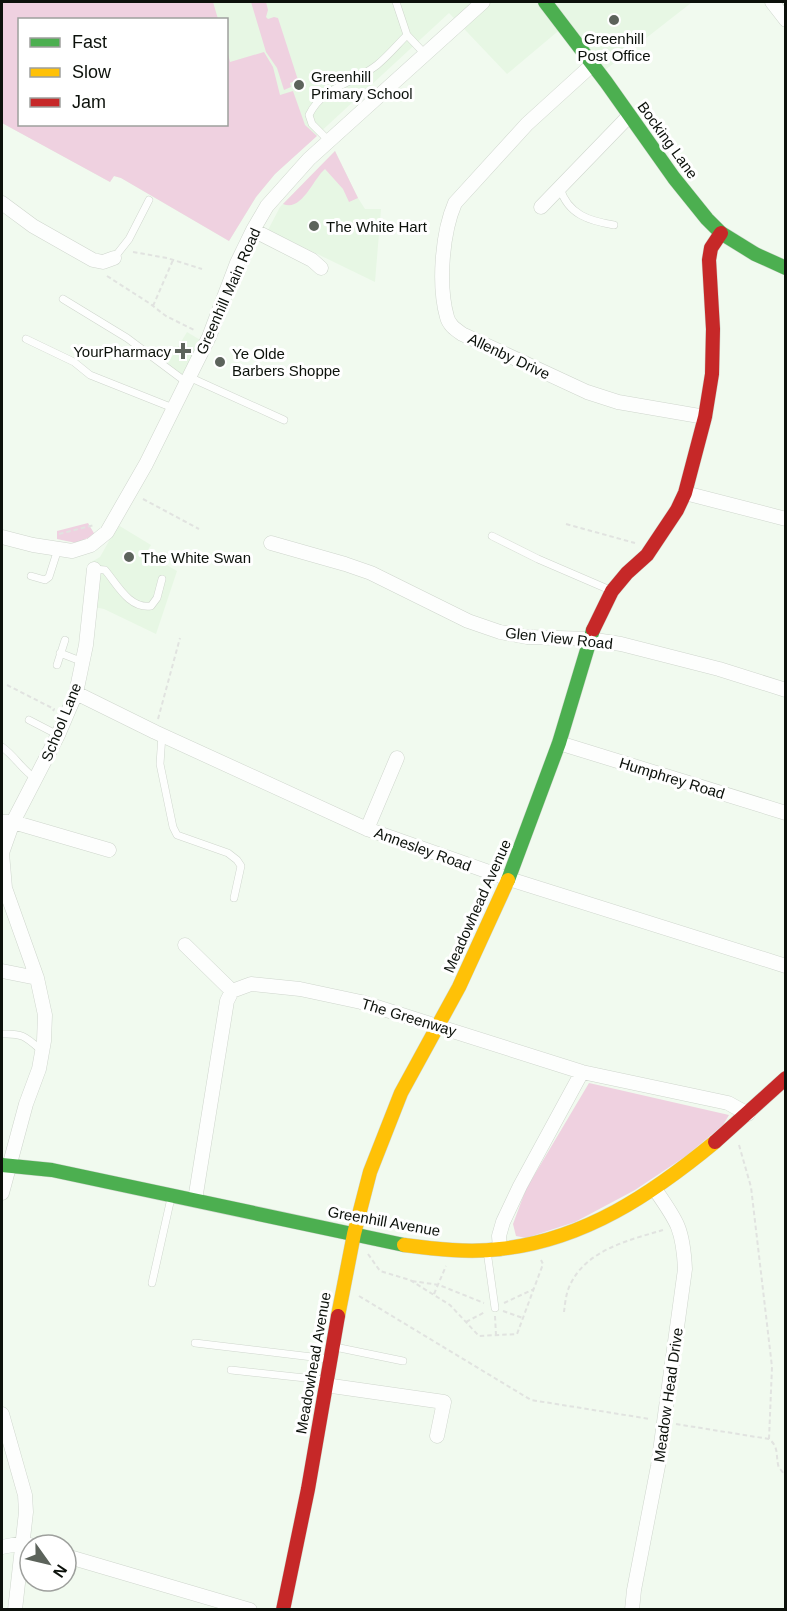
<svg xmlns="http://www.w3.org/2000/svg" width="787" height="1611" viewBox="0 0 787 1611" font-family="Arial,sans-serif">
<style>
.built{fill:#e7f7e4;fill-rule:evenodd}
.green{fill:#efd1e0}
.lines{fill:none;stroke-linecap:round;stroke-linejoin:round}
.lane-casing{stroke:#cfd6cd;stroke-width:8}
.street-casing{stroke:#cfd6cd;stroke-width:15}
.fast-casing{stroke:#cfd6cd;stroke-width:15}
.slow-casing{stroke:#cfd6cd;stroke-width:15}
.jam-casing{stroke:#cfd6cd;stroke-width:15}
.path{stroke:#e1e3e0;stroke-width:2;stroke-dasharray:4.5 3;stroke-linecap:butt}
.lane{stroke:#fdfefd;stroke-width:7}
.street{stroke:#fdfefd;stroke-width:14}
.fast{stroke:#4caf50;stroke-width:14}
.slow{stroke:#ffc107;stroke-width:14}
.jam{stroke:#c62828;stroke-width:14}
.poi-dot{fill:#5c635b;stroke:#fff;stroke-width:2}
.labels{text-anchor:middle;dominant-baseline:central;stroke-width:6;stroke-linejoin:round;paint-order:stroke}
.poi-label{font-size:15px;fill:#0c110b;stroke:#fff;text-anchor:start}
.street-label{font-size:15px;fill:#0c110b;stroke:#fff}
</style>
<rect width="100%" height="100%" fill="#f1faef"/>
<!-- built -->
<path class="built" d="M2,2H691V3L600,74L563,27L507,74L449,13L275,174L256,197L229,241L121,178L114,176L110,182L2,123ZM20,20H226V124H20Z
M335,151L358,198L365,209H381L375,282L268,230L280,207Z
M187,332L202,341L182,375L167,365Z
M118,525L151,545L146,553L177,571L156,634L104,609L94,607L91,567L88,564L100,557Z"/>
<!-- green -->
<path class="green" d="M2,2H213L218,19L20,20V124H226L227,50L230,62L264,52L273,67L280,95L293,91L305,125L317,136L275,174L256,197L229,241L121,178L114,176L110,182L2,123Z
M251,2H266L268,10L266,17L268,19L274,17L278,18L298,80L290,83L291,87L284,90L277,68L266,52Z
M335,151L358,198L349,202L343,189L325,169C313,179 302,212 283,204Z
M88,523L95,535L76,543L57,539V531Z
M589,1083L729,1115L723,1125L686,1156L635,1190L575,1222L526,1238L516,1236L513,1224L526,1189Z"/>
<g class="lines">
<!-- lane casing -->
<g class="lane-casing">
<path id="lane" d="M396,2L407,35L425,54
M329,141L312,124L309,115C323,86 353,84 377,65C388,56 397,45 407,35
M560,188C568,215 590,221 614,225
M114,258L129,239L149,200
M63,299L127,338L186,382
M26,339L74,362L90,375L173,408
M189,377L284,420
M492,536L538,559L610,590
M94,569L105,570C117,584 129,609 151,606L157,598L162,579
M31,576L45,580L49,577L58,549
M60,653L83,662
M57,665L65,640
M29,720L58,735
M162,735L160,764L173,827L177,835L228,853L237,860L241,866L234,898
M2,747C15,756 22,770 36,779
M2,1034C23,1033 26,1037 42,1051
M487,1251L495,1308
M152,1283L171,1198
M195,1343L329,1359
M335,1347L403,1361
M231,1370L324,1380"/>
</g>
<!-- street casing -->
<g class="street-casing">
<path id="street" d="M772,2L786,20
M593,64L527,124L455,203C442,233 438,285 447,317C449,325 455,329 462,334L587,392L618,402L705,417
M2,203L33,226L93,260L103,262L114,258
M541,207L629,116
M253,230L312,260L321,268
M685,493L786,519
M2,537L33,545L72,551L91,545L107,532L146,464L209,337L237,263L253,230L267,206L309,159L483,2
M271,543L345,564L371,573L468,621L500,632L527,637L589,639L621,644L719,669L786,690
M76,693L155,732L367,829L509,879L786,966
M559,743L786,813
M2,822H13L109,850
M367,829L397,758
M185,945L232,991
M2,971L37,978
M2,1193L26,1104L39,1069L44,1041L45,1015L37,978L5,888L2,853L13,822L58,735L76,693L86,645L94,569
M195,1200L227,1001L232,991L251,984L300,989L361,1002L582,1072L728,1103L748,1114
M500,1249L499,1236L503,1222L520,1186L582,1072
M325,1385L444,1402L437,1436
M2,1414L25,1495L26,1512L15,1610
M2,1547L23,1543L30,1545
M66,1556L250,1610
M632,1610L634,1590L658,1466L685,1269C683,1228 677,1221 654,1188"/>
</g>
<!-- fast casing -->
<g class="fast-casing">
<path id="fast" d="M545,2L606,82L674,178L707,219L721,233L755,254L786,268
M508,880L559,743L593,630
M2,1165L52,1170L404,1245"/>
</g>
<!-- slow casing -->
<g class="slow-casing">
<path id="slow" d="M404,1245C435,1249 469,1253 500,1249C584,1240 652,1194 715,1142
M338,1316L354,1234L370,1172L401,1093L459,987L508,880"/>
</g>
<!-- jam casing -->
<g class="jam-casing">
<path id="jam" d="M593,630L612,591L627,573L647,555L677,510L685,493L705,417L712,374L713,329L709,260L711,248L721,233
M715,1142L786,1078
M283,1610L308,1489L338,1316"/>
</g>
<!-- path -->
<path class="path" d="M133,252L167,258L202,269
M107,276L149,303L166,316L196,331
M153,306L173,260
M143,499L199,529
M566,524L635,543
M59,534L94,525
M7,685L54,709L53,711
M158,719L180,638
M739,1145L751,1187L772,1367L769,1439
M368,1254L380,1271L410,1280L450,1305L479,1336L517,1334L543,1264L541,1260
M412,1281L439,1285L484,1303
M434,1294L446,1266
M359,1296L531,1400L650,1419
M504,1303L534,1289
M503,1311L523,1318
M564,1312C565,1304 566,1293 570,1285C586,1250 629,1240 663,1230
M495,1316L496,1335
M466,1322L485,1312
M676,1424L769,1439C780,1448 775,1456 779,1468C780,1468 785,1476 786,1476"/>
<!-- lane -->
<use href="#lane" class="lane"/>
<!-- street -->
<use href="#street" class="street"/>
<!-- fast -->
<use href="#fast" class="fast"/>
<!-- slow -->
<use href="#slow" class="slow"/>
<!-- jam -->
<use href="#jam" class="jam"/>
</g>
<!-- markers -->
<g class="poi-dot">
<circle cx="614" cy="20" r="6"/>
<circle cx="299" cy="85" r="6"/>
<circle cx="314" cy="226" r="6"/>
<path d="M180 342h6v6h6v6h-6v6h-6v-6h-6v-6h6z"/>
<circle cx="220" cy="362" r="6"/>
<circle cx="129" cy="557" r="6"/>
</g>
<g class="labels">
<!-- poi labels -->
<g class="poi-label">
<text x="614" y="38" text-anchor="middle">Greenhill<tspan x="614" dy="17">Post Office</tspan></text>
<text x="311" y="76">Greenhill<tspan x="311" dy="17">Primary School</tspan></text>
<text x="326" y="226">The White Hart</text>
<text x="171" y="351" text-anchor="end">YourPharmacy</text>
<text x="232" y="353">Ye Olde<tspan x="232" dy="17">Barbers Shoppe</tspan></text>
<text x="141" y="557">The White Swan</text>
</g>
<!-- street labels -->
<g class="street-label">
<text transform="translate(668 140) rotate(54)">Bocking Lane</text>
<text transform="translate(228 291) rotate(-66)">Greenhill Main Road</text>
<text transform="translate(509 356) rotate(25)">Allenby Drive</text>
<text transform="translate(559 638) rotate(6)">Glen View Road</text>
<text transform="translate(61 722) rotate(-68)">School Lane</text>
<text transform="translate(672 778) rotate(17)">Humphrey Road</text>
<text transform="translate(423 849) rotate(20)">Annesley Road</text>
<text transform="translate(477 906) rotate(-66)">Meadowhead Avenue</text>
<text transform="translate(409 1017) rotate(17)">The Greenway</text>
<text transform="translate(384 1221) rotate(10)">Greenhill Avenue</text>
<text transform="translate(313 1363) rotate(-80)">Meadowhead Avenue</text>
<text transform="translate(668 1395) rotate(-82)">Meadow Head Drive</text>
</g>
</g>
<!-- border -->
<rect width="787" height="1611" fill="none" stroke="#0c110b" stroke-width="6"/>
<!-- legend -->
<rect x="18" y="18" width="210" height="108" fill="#ffffff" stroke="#9ea09d" stroke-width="1.5"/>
<rect x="30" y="38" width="30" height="9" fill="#4caf50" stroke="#9ea09d" stroke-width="1.5"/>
<text x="72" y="48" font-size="18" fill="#0c110b">Fast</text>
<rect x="30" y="68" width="30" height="9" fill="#ffc107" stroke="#9ea09d" stroke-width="1.5"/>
<text x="72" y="78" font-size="18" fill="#0c110b">Slow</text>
<rect x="30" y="98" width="30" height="9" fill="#c62828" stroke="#9ea09d" stroke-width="1.5"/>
<text x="72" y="108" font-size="18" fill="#0c110b">Jam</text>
<!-- north arrow -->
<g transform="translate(48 1563) rotate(124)"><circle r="28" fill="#ffffff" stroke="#9ea09d" stroke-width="1.5"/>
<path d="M0-4.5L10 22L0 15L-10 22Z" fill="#5c635b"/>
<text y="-9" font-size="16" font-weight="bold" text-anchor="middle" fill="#0c110b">N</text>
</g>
</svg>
